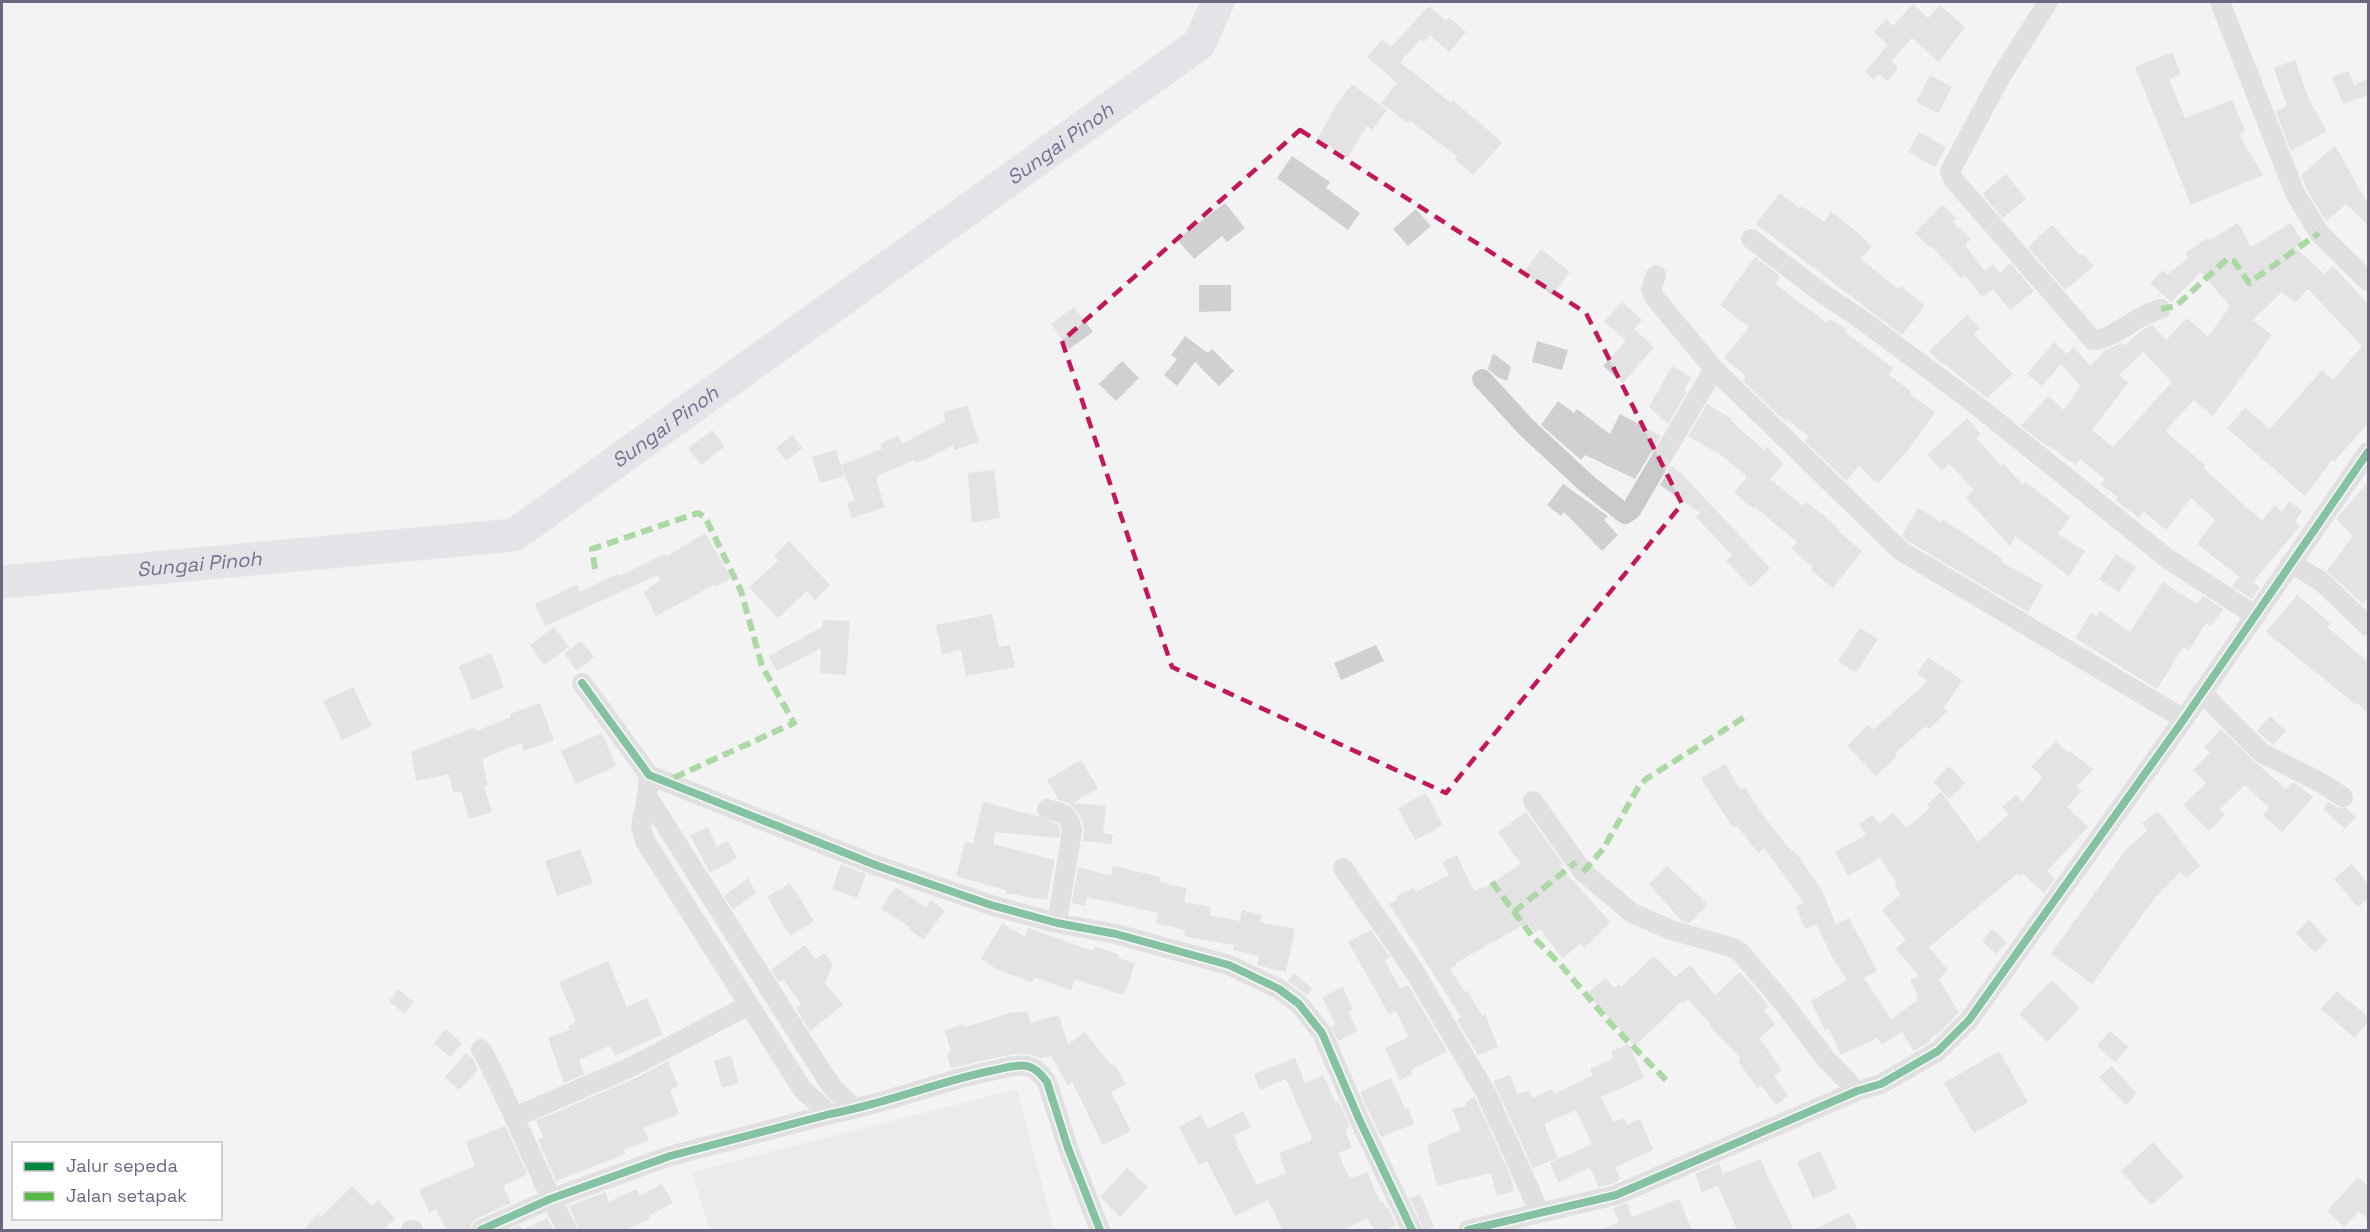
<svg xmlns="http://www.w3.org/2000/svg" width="2370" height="1232" viewBox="0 0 2370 1232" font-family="'Space Grotesk',sans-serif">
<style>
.built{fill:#e3e3e4}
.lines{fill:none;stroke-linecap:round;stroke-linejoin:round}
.river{stroke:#d2d1da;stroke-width:33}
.building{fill:#d0d0d2;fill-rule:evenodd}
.street{stroke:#cac9cb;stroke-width:20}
.quiet{stroke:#58b947;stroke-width:6;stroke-dasharray:12 6;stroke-linecap:butt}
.cycleway-casing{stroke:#fff;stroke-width:11}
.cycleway{stroke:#00873e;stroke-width:8}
.marked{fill:none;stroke:#c2185b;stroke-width:4.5;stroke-dasharray:12 8;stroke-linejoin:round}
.labels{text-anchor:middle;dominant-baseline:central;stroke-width:6;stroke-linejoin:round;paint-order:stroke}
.water-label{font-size:20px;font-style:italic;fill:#767191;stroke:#fff}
</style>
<rect width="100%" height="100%" fill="#f2f3f2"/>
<!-- built -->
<path class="built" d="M1017,1089L1054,1230H709L692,1172Z"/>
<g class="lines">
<!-- river -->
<path class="river" id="s1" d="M2,582L514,535L1199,44L1218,2"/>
</g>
<!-- building -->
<path class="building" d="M1913,4L1928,18L1940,5L1965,27L1939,62L1912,38L1891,61L1898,68L1888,81L1879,74L1874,79L1865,72L1888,45L1874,32L1886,19L1893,26Z
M1429,6L1446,21L1449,17L1466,32L1449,52L1430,35L1424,42L1421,39L1400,62L1451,103L1453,101L1478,121L1502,143L1473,175L1455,159L1458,157L1410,121L1408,123L1381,103L1397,83L1367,57L1382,40L1391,47Z
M2172,52L2181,74L2169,79L2185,118L2232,100L2245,130L2239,135L2263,175L2191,205L2135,67Z
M2295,60L2309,100L2327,131L2291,151L2276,112L2287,106L2274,68Z
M2349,71L2354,85L2368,79V95L2343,104L2332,77Z
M1930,75L1952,87L1938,113L1916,102Z
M1352,84L1387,110L1372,130L1367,126L1347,158L1317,139L1337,104Z
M1919,132L1946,147L1935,167L1908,152Z
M2335,146L2368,204V225L2346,204L2326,221L2306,188L2301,175Z
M1292,156L1330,182L1326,188L1360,213L1348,230L1277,178Z
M2006,174L2026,199L2003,218L1982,194Z
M1780,193L1800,209L1802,206L1824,222L1831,212L1850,226L1872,246L1861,259L1898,289L1901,286L1925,306L1902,335L1756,224Z
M1225,203L1245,228L1227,242L1222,236L1194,259L1177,239Z
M1943,205L1957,219L1953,222L1971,239L1965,245L1985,271L1993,264L2000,273L2010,263L2034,291L2010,310L1993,289L1982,297L1965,275L1961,278L1930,245L1929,247L1915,233Z
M1416,209L1431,226L1408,246L1393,229Z
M2238,223L2251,247L2291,223L2303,242L2295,247L2324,274L2333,266L2368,304V423L2334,462L2332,460L2305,496L2227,428L2245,408L2270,429L2322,370L2333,380L2362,346L2308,289L2295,303L2282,292L2252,320L2272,335L2213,416L2194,400L2165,431L2205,465L2203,468L2262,521L2275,505L2282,512L2289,501L2302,511L2295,522L2300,526L2253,582L2260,587L2252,599L2232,586L2240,577L2197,544L2215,520L2191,498L2166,530L2144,512L2139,518L2115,500L2118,497L2101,485L2105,479L2080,459L2076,465L2048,445L2047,446L2021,426L2048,396L2064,410L2080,386L2061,364L2042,386L2027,374L2054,342L2067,354L2074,347L2090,366L2107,349L2122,343L2125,346L2141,331L2152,325L2166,340L2187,318L2208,337L2230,306L2201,272L2171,302L2150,283L2163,270L2167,275L2188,258L2185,253L2208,238L2209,240ZM2143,352L2172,382L2113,447L2092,430L2128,383L2119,375Z
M2052,225L2081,256L2083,254L2094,266L2065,290L2028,247Z
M1541,249L1570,272L1552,295L1524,272Z
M1755,257L1780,276L1775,284L1827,323L1830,319L1847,329L1845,332L1893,368L1889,375L1911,391L1909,394L1935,412L1909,449L1878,484L1859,466L1846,481L1805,441L1809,437L1787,419L1785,421L1743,381L1746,376L1724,358L1749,327L1720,305Z
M1199,285H1231V311L1199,312Z
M1622,302L1642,320L1634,329L1654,347L1623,383L1603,366L1626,341L1604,321Z
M1074,307L1093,332L1069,349L1051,324Z
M1967,315L1980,328L1973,334L2013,374L1987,398L1943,363H1941L1929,351Z
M1185,336L1208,353L1212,349L1234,371L1219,386L1195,362L1177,386L1164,375L1177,359L1171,355Z
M1537,341L1568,350L1562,370L1532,362Z
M1493,353L1511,367L1507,381L1497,377L1488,369Z
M1122,361L1139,378L1116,401L1099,384Z
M1672,366L1691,377L1684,390L1687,392L1668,424L1649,407Z
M1558,401L1574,413L1577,409L1610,434L1620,414L1661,436L1635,479L1585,455L1581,460L1541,425Z
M1707,404L1732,419L1731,421L1764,450L1767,447L1784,464L1770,479L1803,506L1806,502L1822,514L1840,530L1838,531L1862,551L1833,588L1811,570L1813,568L1791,548L1797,542L1755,507L1754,509L1734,493L1747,477L1724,457L1688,436Z
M967,405L979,442L955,450L953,445L925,460L915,463L914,460L877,476V483L885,507L852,518L847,503L855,501L841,465L882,449L880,444L898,435L902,444L946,421L943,413Z
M1967,418L1981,434L1976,438L2001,465L2003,463L2023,485L2025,481L2070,517L2058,534L2085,551L2069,576L2015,536L2010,546L1966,498L1974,490L1949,464L1942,471L1927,455Z
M712,430L725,446L701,465L688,448Z
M792,435L803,448L786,461L776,448Z
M836,450L844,476L820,483L812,457Z
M1671,466L1683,475L1770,568L1751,587L1726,561L1732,555L1696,517L1700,513L1660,485Z
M994,470L1000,518L972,523L968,473Z
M2368,482V597L2363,604L2327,571L2353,536L2336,519Z
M1563,484L1608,516L1604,520L1618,535L1602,551L1564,512L1561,516L1547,505Z
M1918,508L1941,522L1943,520L2003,559L2001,562L2043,585L2028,612L1908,541L1902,535Z
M705,533L731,578L716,587L714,585L656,616L644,592L660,580L658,575L545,626L535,604L577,585L580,592L618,574L619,576L664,554L666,557Z
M789,541L830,585L815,600L807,591L778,618L749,587L778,561L774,556Z
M2116,554L2136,567L2119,592L2099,579Z
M2163,582L2197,604L2203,596L2223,609L2211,626L2206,623L2189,650L2183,647L2157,689L2075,638L2091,613L2097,616L2100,611L2130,632Z
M2297,595L2330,623L2327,627L2368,662V714L2358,703L2356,705L2266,632Z
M992,614L999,647L1010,645L1015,667L966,676L961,650L942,654L936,625Z
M823,620L850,621L846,675L820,673L821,648L777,671L769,656L822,627Z
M554,627L569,647L544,665L530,645Z
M1860,628L1878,639L1856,673L1838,661Z
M581,641L594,657L577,671L564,654Z
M1376,645L1384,661L1341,680L1334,663Z
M491,653L504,687L472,700L459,666Z
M1928,657L1962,680L1944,708L1948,711L1929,729L1926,726L1895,753L1897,756L1876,776L1847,746L1868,725L1873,730L1928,681L1917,674Z
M353,687L372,726L342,740L323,701Z
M540,703L554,740L524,751L521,743L482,759L488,785L484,786L492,812L469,819L461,791L453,793L449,774L416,781L411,752L475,727L476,731L511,717L510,714Z
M2270,716L2286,731L2273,745L2257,731Z
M2221,729L2254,761L2286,789L2293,782L2313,797L2282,832L2263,815L2269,808L2245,785L2220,809L2225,815L2209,831L2183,805L2206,783L2193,770L2210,753L2204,747Z
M602,733L616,766L576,784L561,751Z
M2056,741L2068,753L2070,751L2093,769L2077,787L2082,791L2067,807L2088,827L2047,871L2055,879L2044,893L2022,873L2019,876L2017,874L1929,947L1948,970L1939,979L1959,1013L1939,1033L1929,1039L1931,1041L1914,1051L1902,1032L1882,1045L1877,1038L1841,1055L1829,1029L1825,1031L1811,1001L1847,980L1832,957L1816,924L1805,929L1796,906L1804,903L1774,861L1764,848L1758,853L1737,826L1733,828L1701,778L1725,764L1741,790L1745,787L1759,810L1792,852L1794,850L1822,890L1836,925L1849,918L1877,971L1864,978L1891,1019L1918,1000L1916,997L1918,996L1910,980L1919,976L1896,949L1906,940L1882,910L1901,894L1895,886L1897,884L1880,858L1848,876L1835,852L1866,835L1859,824L1873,815L1879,824L1893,812L1906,828L1930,808L1927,804L1941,792L1978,842L2009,814L2002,807L2016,795L2022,802L2043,777L2031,767Z
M1081,760L1098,788L1073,803L1106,806L1103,833L1113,835L1111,844L1083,841L1084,828L1079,814L1070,804L1059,800L1047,780Z
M1949,766L1965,783L1949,799L1933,782Z
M1426,793L1443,825L1415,840L1398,808Z
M983,802L1038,816L1058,825L1060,831L1059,838L995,832L993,844L1055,860L1047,900L1006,893V890L956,876L965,842L973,844Z
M2329,802L2337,807L2346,808L2356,817L2345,829L2323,809Z
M2158,811L2200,866L2186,878L2180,872L2156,896L2092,984L2051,954L2127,848L2147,831L2142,823Z
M1526,812L1563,864L1560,866L1610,922L1584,948L1581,944L1562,958L1540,929L1535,933L1527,923L1456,963L1457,965L1450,969L1465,992L1468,991L1482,1016L1485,1014L1498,1047L1478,1055L1457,1020L1461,1017L1389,904L1398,899L1397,896L1414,888L1416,892L1449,875L1442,862L1457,855L1474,891L1482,887L1483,889L1521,864L1498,832Z
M708,827L717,847L728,841L737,858L710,873L690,835Z
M580,849L593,883L557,896L545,861Z
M841,864L866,874L857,898L832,889Z
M2352,864L2368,884V898L2358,907L2334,879Z
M1113,866L1161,877L1159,882L1187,888L1184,902L1211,907L1210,915L1240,921L1242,910L1262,915L1260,922L1295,929L1286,972L1257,965L1259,956L1233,950L1234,945L1184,936L1185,930L1156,923L1158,913L1087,897L1085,906L1072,903L1078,867L1111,876Z
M1667,866L1708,904L1689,923L1682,921L1649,884Z
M748,878L756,893L733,909L724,896Z
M790,883L814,921L790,936L767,897Z
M895,887L926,907L931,900L945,911L923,940L909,929L910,927L881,909Z
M2309,920L2328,940L2315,953L2296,933Z
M1002,923L1025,937L1028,928L1093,951L1095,946L1119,955L1118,958L1135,963L1126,991H1124L1123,995L1075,979L1071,990L1034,977L1032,982L1000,971L981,959Z
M1992,929L2007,942L1996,954L1982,941Z
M1371,930L1390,957L1385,960L1400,989L1408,985L1447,1051L1411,1070L1412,1074L1400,1080L1385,1048L1409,1037L1396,1011L1389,1014L1348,942Z
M805,945L815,959L824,953L833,964L825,983L843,1005L810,1031L796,1008L801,1004L783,979L779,982L771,970Z
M1654,956L1675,977L1690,965L1715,995L1740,972L1769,1006L1764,1011L1776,1024L1759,1038L1782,1070L1774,1076L1788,1096L1776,1105L1761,1085L1757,1088L1738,1061L1741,1058L1710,1027L1711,1025L1688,999L1684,1003L1682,1001L1635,1046L1587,993L1606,978L1614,988L1618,984L1621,987Z
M608,961L627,1007L647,998L663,1034L615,1056L610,1045L579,1060L584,1074L564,1083L548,1038L570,1030L568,1026L576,1022L559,982Z
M1294,973L1312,989L1307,995L1288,981Z
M2052,980L2080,1008L2047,1042L2019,1014Z
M1343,987L1353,1010L1348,1012L1358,1031L1338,1041L1331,1026L1335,1024L1322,997Z
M398,989L414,1002L404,1014L389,1001Z
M2337,991L2368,1017V1021L2355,1038L2321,1009Z
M1028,1011L1030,1023L1059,1015L1068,1045L1084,1032L1112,1066L1115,1065L1126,1084L1111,1092L1131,1131L1103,1145L1072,1082L1068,1085L1051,1056L1040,1058L1028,1054H1013L951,1068L947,1054L951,1052L945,1030L964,1024L965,1027L1009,1013Z
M446,1029L462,1043L450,1057L434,1043Z
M2110,1031L2128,1047L2115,1062L2097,1046Z
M1629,1044L1644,1078L1601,1097L1613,1122L1624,1118L1627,1125L1640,1119L1653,1150L1615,1167L1620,1179L1612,1184L1599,1187L1590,1168L1558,1182L1550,1163L1592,1144L1576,1110L1544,1124L1558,1158L1533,1168L1493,1081L1510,1075L1517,1094L1529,1090L1532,1098L1552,1089L1554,1094L1593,1075L1590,1069L1614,1058L1611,1051Z
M1999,1051L2028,1102L1974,1133L1944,1083Z
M466,1053L473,1059L478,1070L459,1090L445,1077Z
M731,1055L739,1083L722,1088L714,1061Z
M1295,1058L1305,1083L1323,1075L1336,1103L1339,1102L1350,1127L1345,1130L1352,1148L1338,1153L1350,1179L1367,1172L1380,1202L1382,1201L1386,1208L1388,1207L1396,1225L1386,1230H1374L1367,1218L1343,1230H1283L1268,1200L1235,1216L1207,1161L1199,1165L1179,1127L1201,1115L1208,1129L1243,1111L1251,1127L1234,1135L1238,1143L1236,1144L1257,1185L1286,1173L1279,1153L1310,1141L1312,1138L1286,1079L1260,1090L1254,1074Z
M668,1061L678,1086L670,1090L679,1114L643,1128L649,1140L624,1150L625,1154L556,1181L538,1140L543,1137L536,1121L638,1077Z
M2111,1066L2137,1093L2126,1105L2099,1077Z
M1391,1078L1405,1109L1408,1108L1414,1124L1381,1137L1360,1092Z
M1475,1097L1511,1177L1514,1191L1497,1196L1491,1173L1437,1186L1427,1145L1461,1130L1452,1109L1467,1106L1465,1102Z
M505,1126L527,1174L503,1186L511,1203L476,1219L471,1223L469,1230H446L436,1209L429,1212L419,1190L475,1166L466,1142Z
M2153,1142L2184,1177L2151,1205L2121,1171Z
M1820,1151L1837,1189L1813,1199L1797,1162Z
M1761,1159L1767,1175L1794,1230H1737L1718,1186L1702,1192L1695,1174L1719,1164L1723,1174Z
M1127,1168L1148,1187L1120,1217L1100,1197Z
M2358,1177L2368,1187V1219L2359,1211L2344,1227L2327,1211Z
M662,1184L673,1203L648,1216L650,1219L625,1230H579L569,1206L605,1192L609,1202L636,1189L639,1196Z
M352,1186L372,1206L378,1200L395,1219L383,1230H303L318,1214L321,1217Z
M1420,1194L1434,1227L1426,1230H1424L1410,1198Z
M1679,1199L1692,1230H1600L1619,1222L1613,1208L1627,1203L1632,1217Z
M1849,1213L1858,1230H1813Z
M547,1218L554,1230H509L520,1225L523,1230Z"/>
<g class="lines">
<!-- street -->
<path class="street" d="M2048,2L2001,76L1950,171L1953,179L2093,340C2115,339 2137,314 2161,309
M2220,2L2295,193L2319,233L2368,281
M1751,239L1826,296L1858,317L1970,400L2168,559L2256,616
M1656,275L1651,289L1654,297L1714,369L1901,551L2184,719
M1482,379L1526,427L1586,483L1625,514L1631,510L1714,369
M2290,563L2321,581L2368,626
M582,683L649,775L878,866L991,905L1057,923L1116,934L1229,965L1279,989L1299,1004L1322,1033L1359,1119L1412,1230
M2201,692L2262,753L2318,781L2343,797
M649,775L647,796L824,1075L833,1088L855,1109
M647,796L641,827L645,841L803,1090L830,1114
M1533,801L1583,872L1632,913L1671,930L1731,947L1741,953L1781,1000L1826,1059L1857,1091
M1047,809C1063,813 1069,813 1072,831L1057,923
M1343,868L1414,971L1485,1091L1540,1213
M481,1049C513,1108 536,1171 567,1230
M515,1117L633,1066L749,1005
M411,1230H413
M481,1230L550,1199L670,1156L830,1114C886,1104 939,1081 995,1070C1004,1068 1017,1064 1027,1066C1036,1068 1042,1075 1047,1082L1068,1148L1100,1230
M1468,1230L1616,1195L1857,1091L1881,1084L1938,1051L1969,1020L2184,719L2368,452"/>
<!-- quiet -->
<path class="quiet" d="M2161,309L2176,306L2227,259L2234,261L2249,283L2319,233
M595,569L592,549L698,513L705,517L741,591L762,666L794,723L664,782
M1583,872L1603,849L1638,788L1646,779L1748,715
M1492,882L1532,936L1560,964L1611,1024L1668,1082
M1514,912L1576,862"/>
<!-- cycleway casing -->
<g class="cycleway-casing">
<path id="cycleway" d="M582,683L649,775L878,866L991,905L1057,923L1116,934L1229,965L1279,989L1299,1004L1322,1033L1359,1119L1412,1230
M481,1230L550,1199L670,1156L830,1114C886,1104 939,1081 995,1070C1004,1068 1017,1064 1027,1066C1036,1068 1042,1075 1047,1082L1068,1148L1100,1230
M1468,1230L1616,1195L1857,1091L1881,1084L1938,1051L1969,1020L2184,719L2368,452"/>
</g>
<!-- cycleway -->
<use href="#cycleway" class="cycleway"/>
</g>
<!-- marked area -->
<path d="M0 0H2370V1232H0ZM1300,130L1586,313L1682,504L1446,793L1172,667L1062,341Z" fill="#f2f3f2" fill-opacity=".55" fill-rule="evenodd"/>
<path class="marked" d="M1300,130L1586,313L1682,504L1446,793L1172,667L1062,341Z"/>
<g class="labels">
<!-- water labels -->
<g class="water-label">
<text stroke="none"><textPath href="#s1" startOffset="1186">Sungai Pinoh</textPath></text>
<text stroke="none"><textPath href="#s1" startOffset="700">Sungai Pinoh</textPath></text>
<text stroke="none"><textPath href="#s1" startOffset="198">Sungai Pinoh</textPath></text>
</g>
</g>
<!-- border -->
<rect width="2370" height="1232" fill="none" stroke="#6e667f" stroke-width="6"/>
<!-- legend -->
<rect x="12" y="1142" width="210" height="78" fill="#ffffff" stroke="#c5c2cc" stroke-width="1.5"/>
<rect x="24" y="1162" width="30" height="9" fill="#00873e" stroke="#c5c2cc" stroke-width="1.5"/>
<text x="66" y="1172" font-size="18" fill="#6e667f">Jalur sepeda</text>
<rect x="24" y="1192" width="30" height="9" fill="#58b947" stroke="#c5c2cc" stroke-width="1.5"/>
<text x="66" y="1202" font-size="18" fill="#6e667f">Jalan setapak</text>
</svg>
